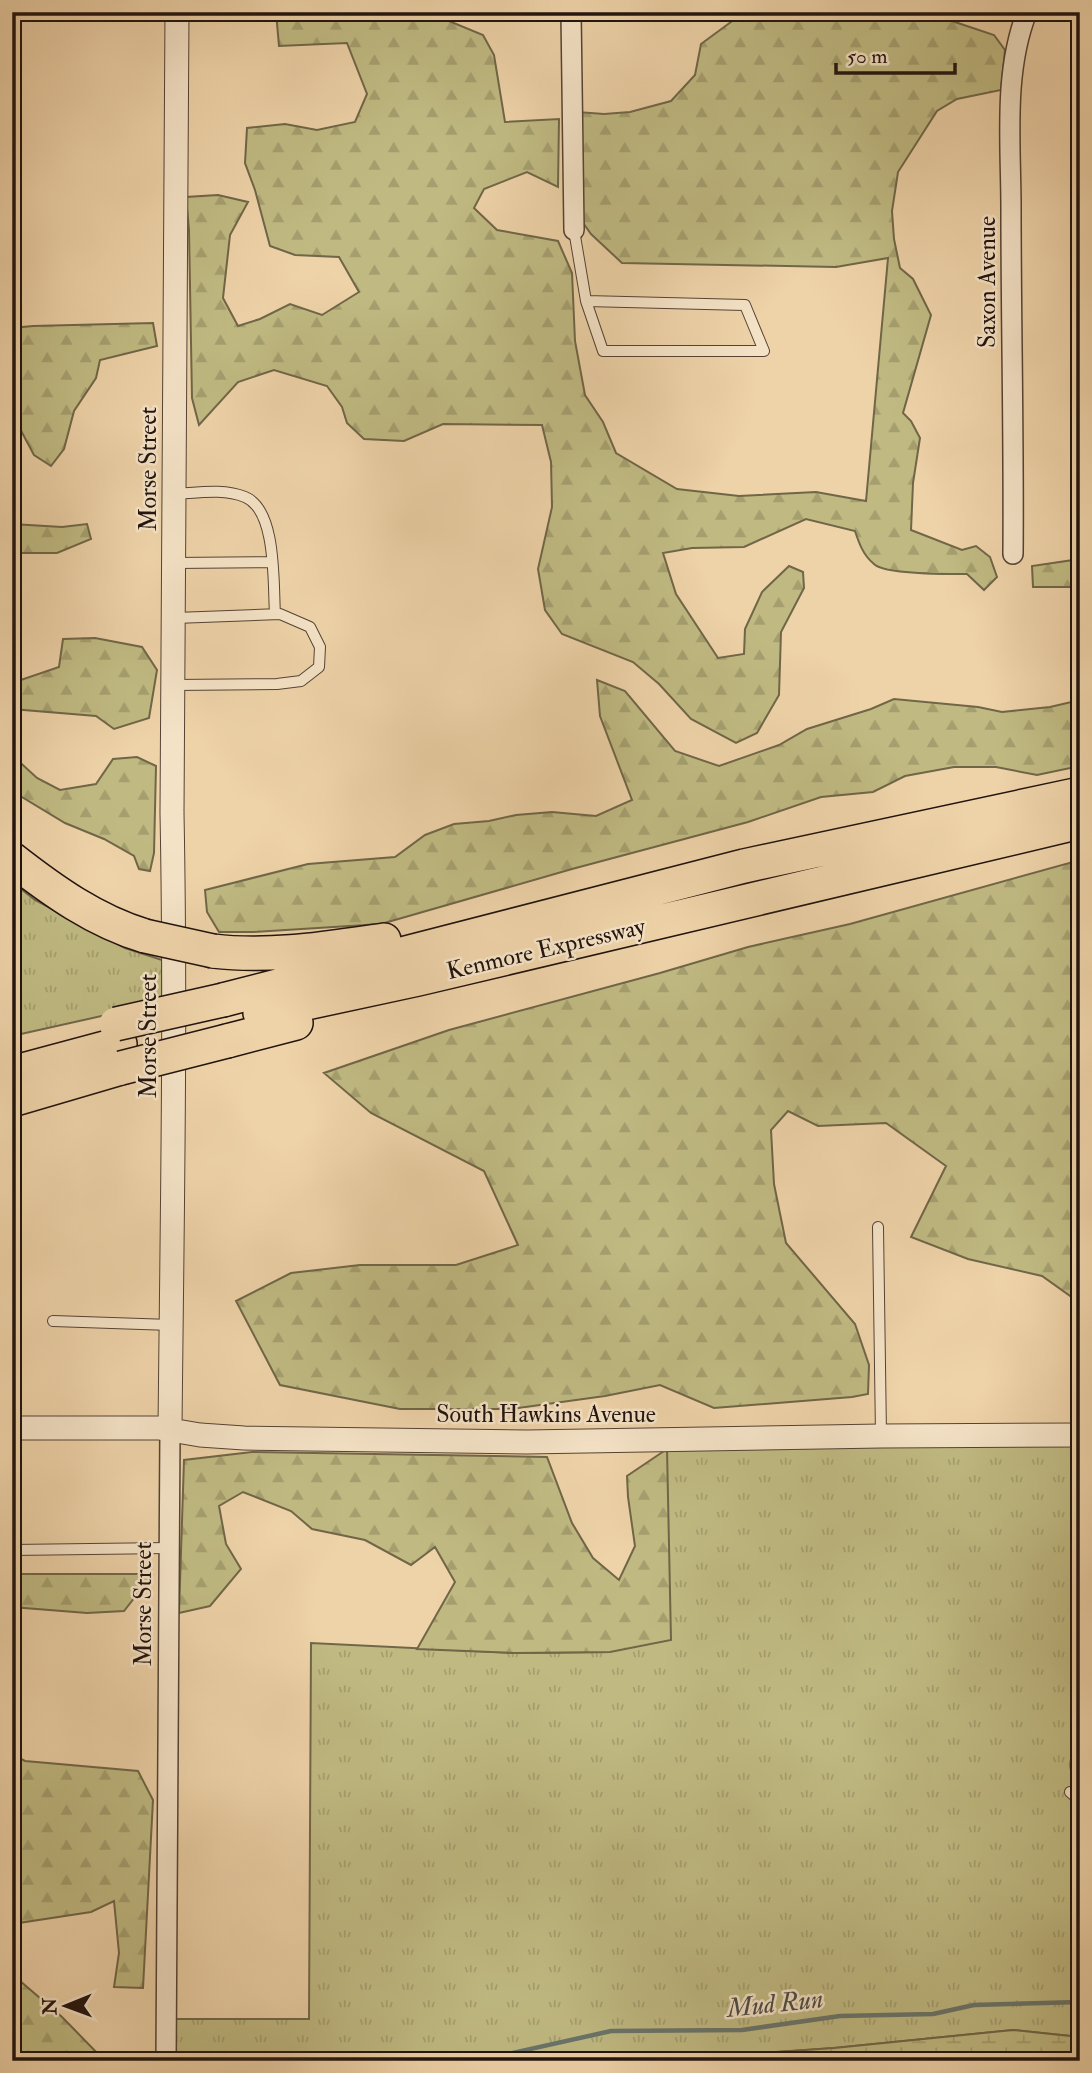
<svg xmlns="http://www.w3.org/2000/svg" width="1092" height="2073" viewBox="0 0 1092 2073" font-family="'IM FELL Double Pica',serif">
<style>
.grass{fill:url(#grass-tufts);stroke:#706648;stroke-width:2}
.forest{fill:url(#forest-firs);stroke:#706648;stroke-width:2}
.wetland{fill:url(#wetland-marsh);stroke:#706648;stroke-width:2}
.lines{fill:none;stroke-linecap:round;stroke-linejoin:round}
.stream{stroke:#69756c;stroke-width:4.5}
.service-casing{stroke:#544334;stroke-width:12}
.minor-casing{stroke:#544334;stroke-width:22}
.tertiary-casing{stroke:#544334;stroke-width:25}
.motorway-casing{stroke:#21130e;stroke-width:36}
.service{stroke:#f4e2c6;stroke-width:10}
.minor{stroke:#f4e2c6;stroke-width:19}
.tertiary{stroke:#f4e2c6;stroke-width:23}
.motorway{stroke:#eed2a8;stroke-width:33}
.motorway-bridge-casing{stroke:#21130e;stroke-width:36;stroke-linecap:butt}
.motorway-bridge{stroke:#eed2a8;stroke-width:33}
.labels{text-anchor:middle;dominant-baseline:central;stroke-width:5;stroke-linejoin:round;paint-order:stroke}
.street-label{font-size:24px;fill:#21130e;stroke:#f4e2c6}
.water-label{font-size:26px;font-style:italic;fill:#4b4c45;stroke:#f4e2c6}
</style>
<defs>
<pattern id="grass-tufts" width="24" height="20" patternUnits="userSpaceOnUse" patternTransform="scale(1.75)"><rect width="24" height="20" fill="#c0ba82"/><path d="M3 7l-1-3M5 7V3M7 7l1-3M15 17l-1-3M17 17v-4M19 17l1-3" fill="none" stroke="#a59f6f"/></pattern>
<pattern id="forest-firs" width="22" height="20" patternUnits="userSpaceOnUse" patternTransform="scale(1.75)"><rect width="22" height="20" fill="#c0ba82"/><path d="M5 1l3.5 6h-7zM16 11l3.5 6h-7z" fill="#a59f6f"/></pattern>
<pattern id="wetland-marsh" width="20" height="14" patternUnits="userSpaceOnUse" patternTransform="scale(1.75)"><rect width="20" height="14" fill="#c0ba82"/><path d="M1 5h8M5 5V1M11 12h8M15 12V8" fill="none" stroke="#a59f6f"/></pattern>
</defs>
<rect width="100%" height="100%" fill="#eed2a8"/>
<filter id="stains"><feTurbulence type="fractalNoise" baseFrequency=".00286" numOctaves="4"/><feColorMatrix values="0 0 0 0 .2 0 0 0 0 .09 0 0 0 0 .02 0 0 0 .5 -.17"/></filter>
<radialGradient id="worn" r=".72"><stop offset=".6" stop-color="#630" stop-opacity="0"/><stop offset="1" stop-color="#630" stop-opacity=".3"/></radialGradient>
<!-- grass -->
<path class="grass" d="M12,882L35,900L125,948L162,960V999L115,1013L12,1036Z
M1080,1445V2037L1013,2030L834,2048L650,2061H173L174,2019H309L311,1643L515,1653L610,1652L667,1449Z"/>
<!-- forest -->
<path class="forest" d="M276,12H443L444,19L483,35L494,55L505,122L559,119L558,187L527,172L484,189L474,208L497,230L558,241L572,273L575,341L585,395L603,422L616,453L677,489L739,496L816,492L866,501L888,258L836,267L622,263L591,234L581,220L578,112L604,114L630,112L671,101L695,75L701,44L735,19L737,12H955L952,21L994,35L1005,50L1001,90L957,99L937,111L898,172L892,211L894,239L900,268L913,279L931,315L903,413L911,421L920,438L913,483L911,530L962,550L976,546L990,557L997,577L984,590L967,574C949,574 885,575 874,564C863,555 859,543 855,531L806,519L744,547L692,548L663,553L676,594L718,658L744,654L745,629L762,592L789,566L803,572L804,588L781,632L779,695L757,733L736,743L691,719L659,684L633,662L562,634L545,610L538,569L552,507L551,462L542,425L443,424L404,441L364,439L347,423L342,407L327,386L274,370L238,382L199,425L192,398L189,230L186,197L218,195L248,202L230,235L223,298L238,326L260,319L290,304L322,315L359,292L339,257L295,255L270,246L255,190L245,163L247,128L285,124L317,130L355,122L367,94L347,43L279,46Z
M153,323L157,346L100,360L96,378L74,411L64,449L51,466L34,455L18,425L12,421V328L33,326Z
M12,524L62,527L87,524L91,539L57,553H12Z
M1080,559V587H1033L1032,566Z
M95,638L142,647L157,670L149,718L114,729L96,716L12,709V683L59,667L63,639Z
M597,680L625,691L675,751L719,766L779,745L807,729L871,709L894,699L978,707L1002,712L1050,707L1080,700V766L1037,775L996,767H954L905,776L873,792L821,797L748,822L572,869L381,924L253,932H219L207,912L205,890L308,864L395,857L425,835L454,824L489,821L516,815L552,812L596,816L632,800L600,716Z
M12,755L37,778L60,790L96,784L113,759L137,757L156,766L154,853L150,871L139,869L134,856L104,839L65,823L12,791Z
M1080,860V1303L1042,1276L968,1259L911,1237L946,1166L886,1123L818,1126L788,1111L771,1130L774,1184L786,1243L855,1324L869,1365L868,1394L852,1397L714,1408L660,1385L605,1396L511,1409H400L280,1385L236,1301L291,1273L360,1265H456L518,1245L484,1171L371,1113L324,1073L449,1030L660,973L748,947L850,924Z
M667,1449L671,1640L610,1652L515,1653L417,1649L455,1582L435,1547L411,1565L365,1540L312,1529L291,1511L243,1492L219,1506L226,1544L241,1569L210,1606L179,1613L184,1460L252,1452L547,1457L572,1523L593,1558L619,1580L635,1546L628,1497L627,1476Z
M12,1574H137L152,1575L124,1611L87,1613L12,1607Z
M12,1754L25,1761L138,1771L153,1800L143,1988L114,1987L119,1953L114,1901L91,1912L12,1924Z
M12,1974L62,2017L105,2061H12Z"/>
<!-- wetland -->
<path class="wetland" d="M1013,2030L1080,2037V2061H650L834,2048Z"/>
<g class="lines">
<!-- stream -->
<path class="stream" d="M477,2061L611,2031L742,2030L840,2016L933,2014L974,2005L1080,2002"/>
<!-- service casing -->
<g class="service-casing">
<path id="service" d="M574,230L586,301L745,305L764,351H603L586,301
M174,494C197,493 223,488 245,497C277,510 273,584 275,614
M174,563L272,562
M173,685L277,684L301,681L319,667L320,647L310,627L280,614L175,618
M878,1227L881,1435
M53,1321L171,1325
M12,1550L169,1548
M1080,1747C1075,1758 1073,1770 1080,1781
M1070,1792L1080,1801"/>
</g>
<!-- minor casing -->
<g class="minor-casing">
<path id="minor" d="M571,12L574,230
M1013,554C1014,439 1011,323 1011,208C1011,144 1003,73 1027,12
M166,2061L170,1430"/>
</g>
<!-- tertiary casing -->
<g class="tertiary-casing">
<path id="tertiary" d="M12,1428H159L200,1435L244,1438L527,1442L881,1436L1080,1435
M170,1430C172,1225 176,1019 172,813L177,12"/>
</g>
<!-- motorway casing -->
<g class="motorway-casing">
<path id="motorway" d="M12,859C53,891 95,921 145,936
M213,951C270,958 328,948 384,940
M223,1000L744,866L1080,794
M260,1013L418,979L1080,822
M227,1041L296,1023
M12,1073L120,1044
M12,1100L121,1068"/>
</g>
<!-- service -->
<use href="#service" class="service"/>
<!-- minor -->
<use href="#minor" class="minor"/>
<!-- tertiary -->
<use href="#tertiary" class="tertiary"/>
<!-- motorway -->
<use href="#motorway" class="motorway"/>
<!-- motorway-bridge casing -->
<g class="motorway-bridge-casing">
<path id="motorway-bridge" d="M145,936L213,951
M116,1024L223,1000
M121,1068L227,1041"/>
</g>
<!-- motorway-bridge -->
<use href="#motorway-bridge" class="motorway-bridge"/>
</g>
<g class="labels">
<!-- street labels -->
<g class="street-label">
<text transform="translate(987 282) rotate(-90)">Saxon Avenue</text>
<text transform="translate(148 469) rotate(-90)">Morse Street</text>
<text transform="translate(546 949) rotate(-13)">Kenmore Expressway</text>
<text transform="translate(148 1036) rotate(-90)">Morse Street</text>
<text x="546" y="1414">South Hawkins Avenue</text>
<text transform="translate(143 1604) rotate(-90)">Morse Street</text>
</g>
<!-- water labels -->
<g class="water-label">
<text transform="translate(775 2004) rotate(-6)">Mud Run</text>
</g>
</g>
<!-- margin -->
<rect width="1092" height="2073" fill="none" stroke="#eed2a8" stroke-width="42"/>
<rect x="14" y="14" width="1064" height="2045" fill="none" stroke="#21130e" stroke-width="3.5"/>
<rect x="21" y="21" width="1050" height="2031" fill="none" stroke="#21130e" stroke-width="2"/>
<!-- north arrow -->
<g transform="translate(66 2006) rotate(269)" stroke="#f4e2c6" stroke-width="5" paint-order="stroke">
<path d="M0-5L12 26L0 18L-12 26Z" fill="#21130e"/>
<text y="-10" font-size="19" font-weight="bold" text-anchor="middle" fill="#21130e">N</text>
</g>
<!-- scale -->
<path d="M836 63v10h119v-10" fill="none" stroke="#21130e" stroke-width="3.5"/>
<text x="847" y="63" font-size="21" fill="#21130e" stroke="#f4e2c6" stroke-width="5" paint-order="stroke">50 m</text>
<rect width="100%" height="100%" filter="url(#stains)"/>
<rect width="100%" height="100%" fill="url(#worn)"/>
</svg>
